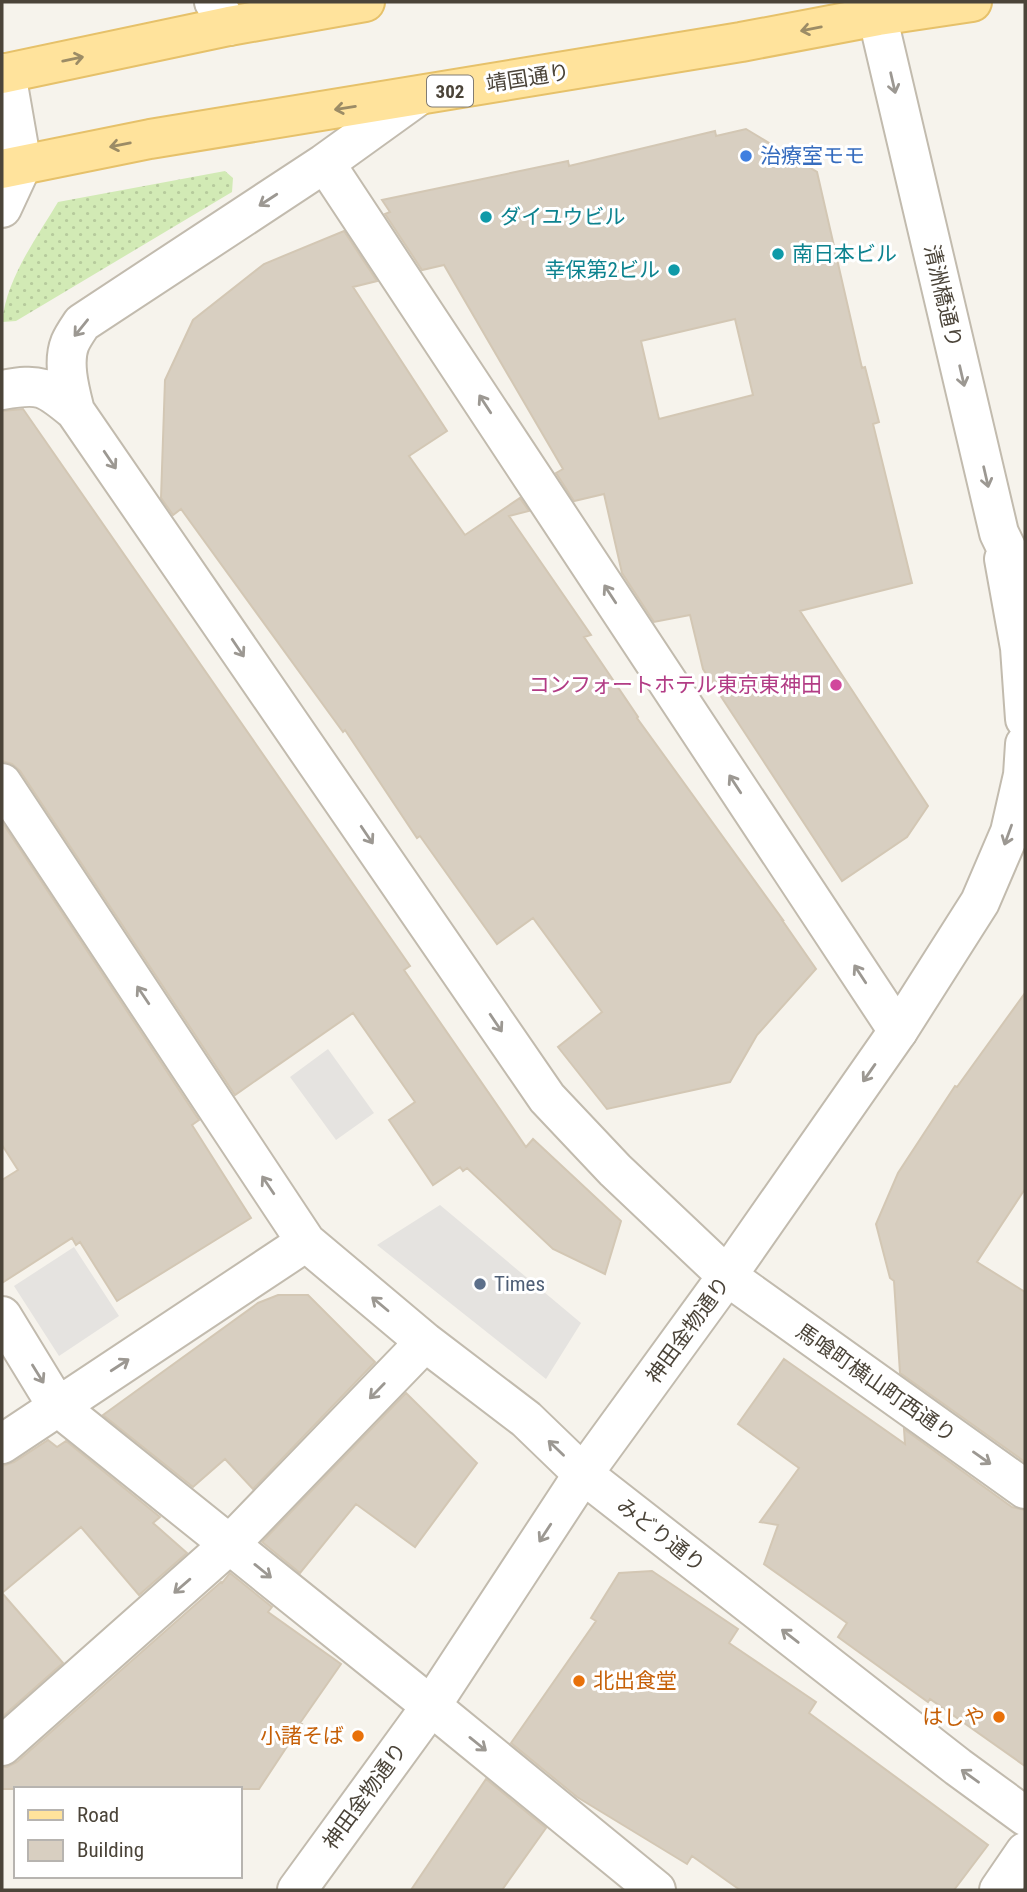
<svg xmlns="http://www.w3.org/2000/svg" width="1027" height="1892" viewBox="0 0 1027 1892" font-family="'Roboto Condensed','Noto Sans JP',sans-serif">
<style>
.grass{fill:url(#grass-dots)}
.parking{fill:#e5e3e0}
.building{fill:#d8cfc1;stroke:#d3c7b4;stroke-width:2;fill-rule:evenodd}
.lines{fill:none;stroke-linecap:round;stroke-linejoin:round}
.minor-casing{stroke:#c2bbae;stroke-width:42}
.tertiary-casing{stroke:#c2bbae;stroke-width:42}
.primary-casing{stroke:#e6c16a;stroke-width:42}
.minor{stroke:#fff;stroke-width:38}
.tertiary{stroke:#fff;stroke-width:38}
.primary{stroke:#ffe39c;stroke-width:38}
.oneway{stroke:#9c8c66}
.oneway2{stroke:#9c9892}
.shop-dot{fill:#3f7fe0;stroke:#fff;stroke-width:2.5}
.culture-dot{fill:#0f9aa8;stroke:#fff;stroke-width:2.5}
.hotel-dot{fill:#d1479c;stroke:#fff;stroke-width:2.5}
.service-dot{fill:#5c6f8a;stroke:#fff;stroke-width:2.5}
.food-dot{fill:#e8710a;stroke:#fff;stroke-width:2.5}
.labels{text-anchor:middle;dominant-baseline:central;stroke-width:6;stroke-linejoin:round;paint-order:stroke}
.shield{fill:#fff;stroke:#817c74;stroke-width:2}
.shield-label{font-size:19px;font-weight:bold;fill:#4b4439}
.street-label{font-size:21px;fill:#4b4439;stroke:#fff}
.shop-label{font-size:21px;fill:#366cbe;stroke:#fff;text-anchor:start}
.culture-label{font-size:21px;fill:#0d838f;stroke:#fff;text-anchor:start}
.hotel-label{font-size:21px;fill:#b23c85;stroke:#fff;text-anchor:end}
.service-label{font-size:21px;fill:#4e5e75;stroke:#fff;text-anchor:start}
.food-label{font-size:21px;fill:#c56008;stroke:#fff;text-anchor:end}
</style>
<defs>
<pattern id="grass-dots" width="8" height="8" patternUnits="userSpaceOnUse" patternTransform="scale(1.75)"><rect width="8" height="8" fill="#d2eab5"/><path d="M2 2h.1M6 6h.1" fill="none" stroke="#b6ca9c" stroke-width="1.8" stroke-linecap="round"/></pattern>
</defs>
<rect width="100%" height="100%" fill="#f6f3ec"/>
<!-- grass -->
<path class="grass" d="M225,171L233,178L232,192L16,321L2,322C7,277 36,239 58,202Z"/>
<!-- parking -->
<path class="parking" d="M328,1049L374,1113L336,1140L290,1077Z
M440,1205L581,1323L546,1379L377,1245Z
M74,1247L119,1316L59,1356L14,1286Z"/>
<!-- building -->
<path class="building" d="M746,129L817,172L862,368L865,367L879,422L873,424L912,583L800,611L928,806L907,837L842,881L703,669L690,615L654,622L622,573L604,494L574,501L556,473L563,469L444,265L422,270L385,214L390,212L382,200L568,161L569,166L715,131L716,136ZM735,319L753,395L659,419L641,341Z
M344,231L377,281L353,287L447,431L409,456L465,535L520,498L529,511L509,516L591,635L584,637L638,717L637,718L783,920H782L816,969L757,1035L730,1082L607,1109L558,1047L602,1012L533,918L497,944L420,836L417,838L345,730L343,732L181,509L173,515L161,498L165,380L193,320L264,264Z
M23,409L410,966L404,970L526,1147L533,1139L621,1221L605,1274L553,1249L467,1168L463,1171L460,1167L433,1185L389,1120L415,1102L353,1013L235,1095L20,771L12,764L2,761V411Z
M2,822L199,1120L192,1125L251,1218L117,1301L80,1242L76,1245L72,1238L2,1283V1180L18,1170L2,1145Z
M1025,993V1189L977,1262L1025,1292V1462L900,1373L894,1281L890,1278L876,1224L898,1173L955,1086L957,1087Z
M278,1295H308L375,1362L253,1489L225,1459L193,1487L103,1415L258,1303Z
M784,1359L905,1444L904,1429L1012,1507L1025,1510V1766L930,1699L928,1702L838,1637L847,1623L764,1564L778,1525L760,1522L799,1468L738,1424Z
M406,1393L477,1463L415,1547L356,1504L300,1573L262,1542Z
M48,1440L57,1447L66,1441L160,1517L153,1523L187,1553L139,1595L81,1527L2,1593L63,1663L2,1717V1466L14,1462Z
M652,1571L738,1629L729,1643L816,1702L809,1713L988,1845L954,1890H740L692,1856L687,1864L577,1797L511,1743L596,1621L591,1618L619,1573Z
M230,1573L272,1607L268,1612L341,1664L300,1723L302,1724L259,1789H2V1767H7L17,1762L221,1582L222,1583Z
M486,1779L546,1828L502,1890H411Z"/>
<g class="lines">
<!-- minor casing -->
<g class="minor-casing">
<path id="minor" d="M214,2L229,26
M418,96L325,163L898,1031
M2,390C41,383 45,386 75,411L547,1098L615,1170L727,1276L1025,1489
M75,411C70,391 62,363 70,343C73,336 78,329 82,323L325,163
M2,783L306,1242L425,1342L526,1419L583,1474L958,1767L1025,1816
M2,1316L57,1406L431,1706L656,1890
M2,1444L306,1242
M2,1746L230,1544L425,1342
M999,1890L1025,1852"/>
</g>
<!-- tertiary casing -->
<g class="tertiary-casing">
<path id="tertiary" d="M874,2L999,533L1025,587
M2,208L22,165L6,73
M1004,559L1020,648L1025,719
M297,1890L431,1706L583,1474L727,1276L898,1031L980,902L1010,832L1023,775L1025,744"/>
</g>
<!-- primary casing -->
<g class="primary-casing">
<path id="primary" d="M2,74L229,26L365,2
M2,169L150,139L741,42L878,16L972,2"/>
</g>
<!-- minor -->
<use href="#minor" class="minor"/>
<!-- tertiary -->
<use href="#tertiary" class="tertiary"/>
<!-- primary -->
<use href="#primary" class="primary"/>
</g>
<!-- one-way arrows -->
<defs><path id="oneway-shaft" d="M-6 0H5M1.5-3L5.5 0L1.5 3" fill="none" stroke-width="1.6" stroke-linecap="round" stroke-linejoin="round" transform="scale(1.75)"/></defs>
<g class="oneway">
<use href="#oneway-shaft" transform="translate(811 29) rotate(169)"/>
<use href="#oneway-shaft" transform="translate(73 59) rotate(-12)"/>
<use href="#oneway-shaft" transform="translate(345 108) rotate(171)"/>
<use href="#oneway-shaft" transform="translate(120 145) rotate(169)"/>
</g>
<g class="oneway2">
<use href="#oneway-shaft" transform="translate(893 83) rotate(77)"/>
<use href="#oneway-shaft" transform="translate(268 200) rotate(147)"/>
<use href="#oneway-shaft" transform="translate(81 328) rotate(129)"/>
<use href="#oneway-shaft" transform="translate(962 376) rotate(77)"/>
<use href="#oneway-shaft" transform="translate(485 404) rotate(-123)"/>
<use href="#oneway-shaft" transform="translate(110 460) rotate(56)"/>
<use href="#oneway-shaft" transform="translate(986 477) rotate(77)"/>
<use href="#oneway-shaft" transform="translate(610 594) rotate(-123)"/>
<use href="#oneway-shaft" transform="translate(238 648) rotate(56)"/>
<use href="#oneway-shaft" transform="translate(735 784) rotate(-123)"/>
<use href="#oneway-shaft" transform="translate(367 835) rotate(56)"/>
<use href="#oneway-shaft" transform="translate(1008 835) rotate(110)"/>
<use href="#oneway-shaft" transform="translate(860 974) rotate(-123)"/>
<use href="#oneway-shaft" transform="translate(143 995) rotate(-124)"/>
<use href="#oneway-shaft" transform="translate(496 1023) rotate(56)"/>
<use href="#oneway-shaft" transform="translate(869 1073) rotate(125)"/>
<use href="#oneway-shaft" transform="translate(268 1185) rotate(-124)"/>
<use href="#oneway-shaft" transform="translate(380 1304) rotate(-140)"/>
<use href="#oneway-shaft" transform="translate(120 1365) rotate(-33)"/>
<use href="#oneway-shaft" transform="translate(38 1374) rotate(58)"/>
<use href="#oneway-shaft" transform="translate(377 1391) rotate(134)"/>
<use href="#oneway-shaft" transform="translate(556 1448) rotate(-136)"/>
<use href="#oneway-shaft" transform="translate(982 1458) rotate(35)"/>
<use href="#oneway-shaft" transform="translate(545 1533) rotate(123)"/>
<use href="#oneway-shaft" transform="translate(263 1571) rotate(39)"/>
<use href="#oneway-shaft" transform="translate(182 1586) rotate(139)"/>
<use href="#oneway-shaft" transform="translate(790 1636) rotate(-142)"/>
<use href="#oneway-shaft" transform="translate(478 1744) rotate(39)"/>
<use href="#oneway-shaft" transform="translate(970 1776) rotate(-144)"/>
</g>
<!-- markers -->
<circle class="shop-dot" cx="746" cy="156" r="7"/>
<g class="culture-dot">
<circle cx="486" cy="217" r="7"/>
<circle cx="778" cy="254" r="7"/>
<circle cx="674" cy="270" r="7"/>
</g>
<circle class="hotel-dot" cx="836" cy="685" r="7"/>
<circle class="service-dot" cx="480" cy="1284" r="7"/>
<g class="food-dot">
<circle cx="579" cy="1681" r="7"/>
<circle cx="999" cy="1717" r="7"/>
<circle cx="358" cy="1736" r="7"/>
</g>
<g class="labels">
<!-- shield labels -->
<rect class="shield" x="427" y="75.5" width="46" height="31" rx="5"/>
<g class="shield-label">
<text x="450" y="91">302</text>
</g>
<!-- street labels -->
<g class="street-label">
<text transform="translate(528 78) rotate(-9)">靖国通り</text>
<text transform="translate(943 296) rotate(77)">清洲橋通り</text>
<text transform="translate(688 1330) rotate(-54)">神田金物通り</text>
<text transform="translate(876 1383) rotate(35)">馬喰町横山町西通り</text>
<text transform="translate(661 1535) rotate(38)">みどり通り</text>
<text transform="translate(365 1796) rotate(-54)">神田金物通り</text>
</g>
<!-- shop labels -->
<g class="shop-label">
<text x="760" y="156">治療室モモ</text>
</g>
<!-- culture labels -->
<g class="culture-label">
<text x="500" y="217">ダイユウビル</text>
<text x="792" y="254">南日本ビル</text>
<text x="660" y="270" text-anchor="end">幸保第2ビル</text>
</g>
<!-- hotel labels -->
<g class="hotel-label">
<text x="822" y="685">コンフォートホテル東京東神田</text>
</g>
<!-- service labels -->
<g class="service-label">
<text x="494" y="1284">Times</text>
</g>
<!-- food labels -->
<g class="food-label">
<text x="593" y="1681" text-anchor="start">北出食堂</text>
<text x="985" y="1717">はしや</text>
<text x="344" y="1736">小諸そば</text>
</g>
</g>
<!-- border -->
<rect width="1027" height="1892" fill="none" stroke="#4b4439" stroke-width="7"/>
<!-- legend -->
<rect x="14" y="1787" width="228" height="91" fill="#ffffff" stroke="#b7b4b0" stroke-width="2"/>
<rect x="28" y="1810" width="35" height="10" fill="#ffe39c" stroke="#b7b4b0" stroke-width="2"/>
<text x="77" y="1822" font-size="21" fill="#4b4439">Road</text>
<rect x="28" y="1840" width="35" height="21" fill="#d8cfc1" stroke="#b7b4b0" stroke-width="2"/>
<text x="77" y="1857" font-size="21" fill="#4b4439">Building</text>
</svg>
